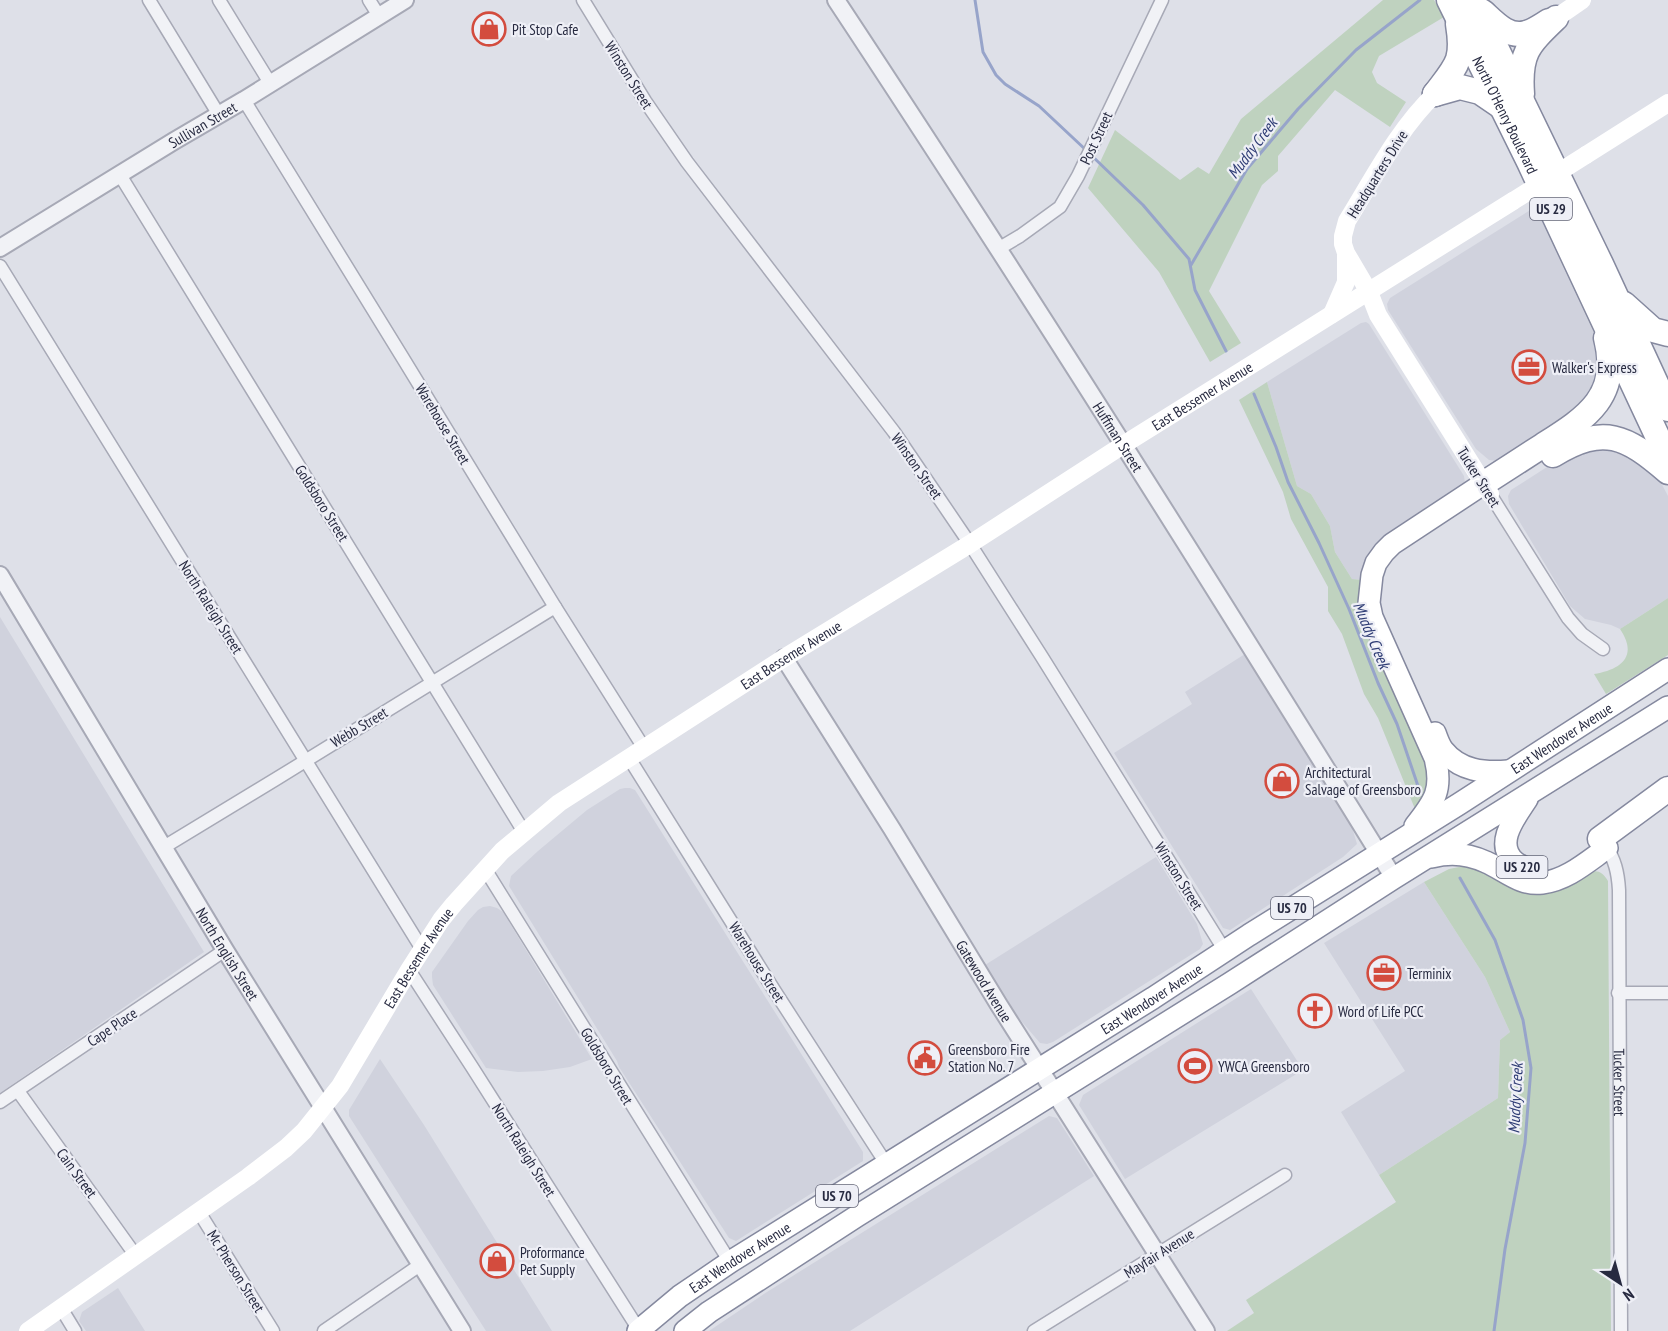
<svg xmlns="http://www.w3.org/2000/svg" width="1668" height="1331" viewBox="0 0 1668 1331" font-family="'PT Sans Narrow',sans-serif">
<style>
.built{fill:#d0d2dd}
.green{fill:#bfd2bf}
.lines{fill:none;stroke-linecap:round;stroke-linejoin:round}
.stream{stroke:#97a4ca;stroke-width:3}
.minor-casing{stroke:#a7a9b6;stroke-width:15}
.tertiary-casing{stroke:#a7a9b6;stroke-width:20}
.trunk-casing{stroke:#85899f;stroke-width:24}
.motorway-casing{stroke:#85899f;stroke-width:27}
.minor{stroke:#f1f2f6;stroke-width:12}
.tertiary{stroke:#f1f2f6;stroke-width:16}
.secondary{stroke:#fff;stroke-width:18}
.trunk{stroke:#fff;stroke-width:21}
.motorway{stroke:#fff;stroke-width:24}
.secondary-bridge{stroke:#fff;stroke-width:18}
.labels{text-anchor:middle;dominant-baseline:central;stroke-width:4.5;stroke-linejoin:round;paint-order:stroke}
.shield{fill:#eeeff6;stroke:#636577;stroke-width:1.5}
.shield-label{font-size:14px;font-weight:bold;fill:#272a40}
.poi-label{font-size:15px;fill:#272a40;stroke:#eeeff6;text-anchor:start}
.street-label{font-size:15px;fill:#272a40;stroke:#eeeff6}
.water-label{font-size:16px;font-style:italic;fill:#2f3d75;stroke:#eeeff6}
</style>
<rect width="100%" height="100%" fill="#dee0e8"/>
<!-- built -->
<path class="built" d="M1535,207L1600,346L1602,365L1583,410L1496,461L1489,460L1476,449L1388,310L1387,304L1390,298Z
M1366,322L1369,324L1464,476L1465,483L1461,490L1362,580L1352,579L1335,552L1330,526L1311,494L1297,486L1267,382L1361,323Z
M1622,447L1659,479L1668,496V598L1620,629L1611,625L1585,619L1570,606L1509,504L1508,496L1511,490L1575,449Z
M0,617L204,952L0,1093Z
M1245,654L1351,824L1357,844L1343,857L1230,930L1223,928L1114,753L1192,704L1185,692Z
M625,788H630L635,790L863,1152V1161L736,1241L729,1238L619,1067L617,1061L509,886L511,876L538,851L587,810L620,789Z
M1156,857L1197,924L1203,944L1200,949L1053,1042L1047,1044L1040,1043L1017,1016L985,965Z
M1424,882L1485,977L1510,1032L1500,1040L1498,1098L1379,1175L1341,1112L1405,1071L1324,943Z
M490,906L497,908L503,912L592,1059L570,1067L543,1071L518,1072L486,1068L433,985L432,977V972L468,921L478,910L483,907Z
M1251,989L1303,1070L1125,1179L1079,1105L1083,1095Z
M380,1059L424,1125L552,1331H486L349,1116V1110Z
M1049,1116L1057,1118L1094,1176L850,1331H709L767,1292Z
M118,1288L145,1331H86L79,1321L82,1312Z"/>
<!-- green -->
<path class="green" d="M1383,0H1434L1444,17L1379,56L1372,72L1377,83L1406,102L1390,127L1335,90L1278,156V171L1262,185L1209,291L1241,343L1210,362L1159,272L1088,188L1115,130L1180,180L1198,167L1209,174L1241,119Z
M1267,382L1297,486L1311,494L1330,526L1335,552L1352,579L1362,580L1431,765L1428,790L1415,809L1378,718L1364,694L1342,634L1328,611V587L1291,519L1283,492L1239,400Z
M1668,598V655L1606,694L1594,674C1620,670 1639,657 1620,629Z
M1469,865C1491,876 1522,897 1548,893C1554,892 1564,888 1570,885C1584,878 1596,860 1608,881L1611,1331H1227L1254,1313L1246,1300L1396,1202L1379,1175L1498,1098L1500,1040L1510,1032L1485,977L1424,882L1449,869Z"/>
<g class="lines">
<!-- stream -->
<path class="stream" d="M975,0L983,52L996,75L1005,84L1039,106L1087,151
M1092,156L1143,205L1189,259L1195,290L1226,351
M1191,265L1247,169L1298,109L1356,50L1420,0
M1254,394L1276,447L1288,482L1319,543L1349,609L1378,683L1397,724L1419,789
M1460,878L1495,940L1523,1020L1531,1068L1525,1143L1505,1249L1494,1331"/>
<!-- minor casing -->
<g class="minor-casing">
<g id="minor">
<path d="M149,0L219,115"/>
<path d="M219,0L270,83"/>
<path d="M369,0L379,16"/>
<path d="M583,0L645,101L687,162L894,432L970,544L1042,657L1225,951"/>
<path d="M244,100L401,355L555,607L644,748"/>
<path d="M120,175L524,832"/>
<path d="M998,249L1020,236L1060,207L1078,176L1162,0"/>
<path d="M0,266L422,949"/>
<path d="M1490,494L1568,618L1582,634L1603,649"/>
<path d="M629,758L774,990L887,1165"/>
<path id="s1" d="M1605,845C1615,859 1618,873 1619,890L1621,1331"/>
<path d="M164,847L276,779L555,607"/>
<path d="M485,869L730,1262"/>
<path d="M409,970L472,1067L639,1330"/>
<path d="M1618,993H1668"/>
<path d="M18,1091L136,1256"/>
<path d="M0,1102L225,950"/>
<path d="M199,1212L273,1331"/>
<path d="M61,1308L75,1331"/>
<path d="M324,1331L420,1265"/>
<path d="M1034,1331L1285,1175"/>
</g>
</g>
<!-- tertiary casing -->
<g class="tertiary-casing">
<g id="tertiary">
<path id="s2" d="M836,0C1027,289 1212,583 1394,878"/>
<path id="s3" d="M0,248L174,141L244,100L405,0"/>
<path id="s4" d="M0,575L225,950L462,1331"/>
<path id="s5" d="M784,658L892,829L999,1005L1206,1331"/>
</g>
</g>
<!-- trunk casing -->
<g class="trunk-casing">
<g id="trunk">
<path d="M1435,733C1437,738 1439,745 1443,750C1460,771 1484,773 1508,771"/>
<path d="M1527,799C1516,816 1493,844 1515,862C1522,867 1528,870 1536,870"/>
<path d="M1415,826C1435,801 1443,789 1435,758L1372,617L1369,603L1372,575L1376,563L1384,552L1392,544L1483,484"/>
<path d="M1432,857C1450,852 1469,854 1486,862C1505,870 1520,886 1542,883C1567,880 1587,862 1607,848"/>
<path id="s7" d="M638,1331L680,1296L730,1262L1153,998L1249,935L1459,804L1668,669"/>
<path d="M685,1331L709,1312L857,1216L1229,984L1394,878L1668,707"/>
</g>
</g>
<!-- motorway casing -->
<g class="motorway-casing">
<g id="motorway">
<path id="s8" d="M1449,0L1529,162L1668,459"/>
<path d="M1473,0L1601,264L1668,409"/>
<path d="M1483,12C1495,23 1508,38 1526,33C1534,31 1542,25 1549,21"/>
<path d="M1435,94C1457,65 1464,61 1458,24"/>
<path d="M1435,94L1460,87L1480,92L1502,107"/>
<path d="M1522,94C1519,53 1528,45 1556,18"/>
<path d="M1624,304L1653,330L1668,334"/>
<path d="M1553,455C1604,424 1626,436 1668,472"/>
<path d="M1483,484C1503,471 1522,459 1542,446C1586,418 1621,397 1606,338"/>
<path d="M1600,839L1668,789"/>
</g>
</g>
<!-- minor -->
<use href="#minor" class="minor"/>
<!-- tertiary -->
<use href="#tertiary" class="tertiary"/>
<!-- secondary -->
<g class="secondary">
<path d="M1556,18L1582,0"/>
<path d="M1435,94C1399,128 1373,179 1347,221L1343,236V244L1346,253L1369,292L1378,315L1490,494"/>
<path d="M1586,155L1668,103"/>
<path d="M1332,314L1346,282V255"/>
<path id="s6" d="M28,1331L248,1177L286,1148L304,1131L340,1086L409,970L441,920L454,904L502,851L559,803L784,658L970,544L1123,445L1513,201"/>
</g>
<!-- trunk -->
<use href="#trunk" class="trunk"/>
<!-- motorway -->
<use href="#motorway" class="motorway"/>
<!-- secondary-bridge -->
<path class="secondary-bridge" d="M1513,201L1586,155"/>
</g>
<!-- icons -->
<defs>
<g id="shop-ring" transform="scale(1.725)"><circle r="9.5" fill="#eeeff6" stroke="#d34c3e" stroke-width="1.5"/><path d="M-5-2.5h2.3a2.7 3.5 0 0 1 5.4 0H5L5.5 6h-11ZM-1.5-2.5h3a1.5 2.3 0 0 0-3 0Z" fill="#d34c3e"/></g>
<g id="office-ring" transform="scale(1.725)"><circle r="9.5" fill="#eeeff6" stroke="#d34c3e" stroke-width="1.5"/><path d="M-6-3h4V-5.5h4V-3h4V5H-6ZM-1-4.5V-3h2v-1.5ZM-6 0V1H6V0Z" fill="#d34c3e"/></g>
<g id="church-ring" transform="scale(1.725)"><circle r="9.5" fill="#eeeff6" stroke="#d34c3e" stroke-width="1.5"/><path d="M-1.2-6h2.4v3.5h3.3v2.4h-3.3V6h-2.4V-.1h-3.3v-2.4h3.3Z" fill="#d34c3e"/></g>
<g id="civic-ring" transform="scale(1.725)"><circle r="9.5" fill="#eeeff6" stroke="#d34c3e" stroke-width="1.5"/><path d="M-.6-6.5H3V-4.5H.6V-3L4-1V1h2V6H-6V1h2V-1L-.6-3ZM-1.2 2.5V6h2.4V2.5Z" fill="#d34c3e"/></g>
<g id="stadium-ring" transform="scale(1.725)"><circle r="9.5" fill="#eeeff6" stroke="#d34c3e" stroke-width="1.5"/><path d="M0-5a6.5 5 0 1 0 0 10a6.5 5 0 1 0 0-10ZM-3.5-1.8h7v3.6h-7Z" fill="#d34c3e"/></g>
</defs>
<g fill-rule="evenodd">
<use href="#shop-ring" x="489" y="29"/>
<use href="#office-ring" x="1529" y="367"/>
<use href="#shop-ring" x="1282" y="781"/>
<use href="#office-ring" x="1384" y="973"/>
<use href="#church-ring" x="1315" y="1011"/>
<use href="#civic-ring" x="925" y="1058"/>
<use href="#stadium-ring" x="1195" y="1066"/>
<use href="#shop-ring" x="497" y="1261"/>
</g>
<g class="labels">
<!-- shield labels -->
<g class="shield">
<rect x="1530" y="198" width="42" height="22" rx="4.5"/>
<rect x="1496.5" y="856" width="51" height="22" rx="4.5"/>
<rect x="1271" y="897" width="42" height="22" rx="4.5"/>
<rect x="816" y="1185" width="42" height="22" rx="4.5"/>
</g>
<g class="shield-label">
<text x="1551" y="209">US 29</text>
<text x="1522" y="867">US 220</text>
<text x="1292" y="908">US 70</text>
<text x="837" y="1196">US 70</text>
</g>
<!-- poi labels -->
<g class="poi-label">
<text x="512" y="29">Pit Stop Cafe</text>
<text x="1552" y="367">Walker's Express</text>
<text x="1305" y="772">Architectural<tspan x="1305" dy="17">Salvage of Greensboro</tspan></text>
<text x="1407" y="973">Terminix</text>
<text x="1338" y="1011">Word of Life PCC</text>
<text x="948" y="1049">Greensboro Fire<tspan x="948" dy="17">Station No. 7</tspan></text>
<text x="1218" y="1066">YWCA Greensboro</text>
<text x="520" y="1252">Proformance<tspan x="520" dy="17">Pet Supply</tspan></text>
</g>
<!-- street labels -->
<g class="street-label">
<text transform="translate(629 75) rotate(58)">Winston Street</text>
<text stroke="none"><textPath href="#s8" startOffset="128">North O'Henry Boulevard</textPath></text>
<text stroke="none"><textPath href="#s3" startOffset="237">Sullivan Street</textPath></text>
<text transform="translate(1096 138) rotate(-65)">Post Street</text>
<text transform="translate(1377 174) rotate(-58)">Headquarters Drive</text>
<text stroke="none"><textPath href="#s6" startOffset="1521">East Bessemer Avenue</textPath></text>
<text transform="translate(443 424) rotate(59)">Warehouse Street</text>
<text stroke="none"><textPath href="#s2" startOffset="520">Huffman Street</textPath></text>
<text transform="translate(917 466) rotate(55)">Winston Street</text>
<text transform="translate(1479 477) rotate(58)">Tucker Street</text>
<text transform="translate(322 503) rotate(58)">Goldsboro Street</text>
<text transform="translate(211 607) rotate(58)">North Raleigh Street</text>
<text stroke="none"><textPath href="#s6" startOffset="1035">East Bessemer Avenue</textPath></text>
<text transform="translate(359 727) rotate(-31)">Webb Street</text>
<text stroke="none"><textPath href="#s7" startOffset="1098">East Wendover Avenue</textPath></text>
<text transform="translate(1179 876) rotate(58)">Winston Street</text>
<text stroke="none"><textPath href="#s4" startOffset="442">North English Street</textPath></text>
<text stroke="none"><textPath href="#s6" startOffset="549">East Bessemer Avenue</textPath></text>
<text transform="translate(757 962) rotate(58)">Warehouse Street</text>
<text stroke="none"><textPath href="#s5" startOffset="380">Gatewood Avenue</textPath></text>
<text stroke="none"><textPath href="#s7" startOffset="612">East Wendover Avenue</textPath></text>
<text transform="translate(112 1027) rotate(-34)">Cape Place</text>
<text transform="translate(607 1066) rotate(59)">Goldsboro Street</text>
<text stroke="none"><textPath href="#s1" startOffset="240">Tucker Street</textPath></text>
<text transform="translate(524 1150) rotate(58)">North Raleigh Street</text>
<text transform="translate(77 1173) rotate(54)">Cain Street</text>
<text transform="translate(1159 1253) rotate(-32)">Mayfair Avenue</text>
<text stroke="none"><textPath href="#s7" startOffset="126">East Wendover Avenue</textPath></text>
<text transform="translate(236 1271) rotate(58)">Mc Pherson Street</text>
</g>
<!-- water labels -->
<g class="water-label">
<text transform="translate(1252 148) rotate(-53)">Muddy Creek</text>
<text transform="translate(1372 635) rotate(67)">Muddy Creek</text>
<text transform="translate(1515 1098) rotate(-87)">Muddy Creek</text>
</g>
</g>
<!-- north arrow -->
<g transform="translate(1620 1283) rotate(144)" stroke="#eeeff6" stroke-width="4.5" paint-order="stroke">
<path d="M0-4.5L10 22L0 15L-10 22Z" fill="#272a40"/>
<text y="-9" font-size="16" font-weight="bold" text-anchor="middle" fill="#272a40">N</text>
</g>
</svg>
